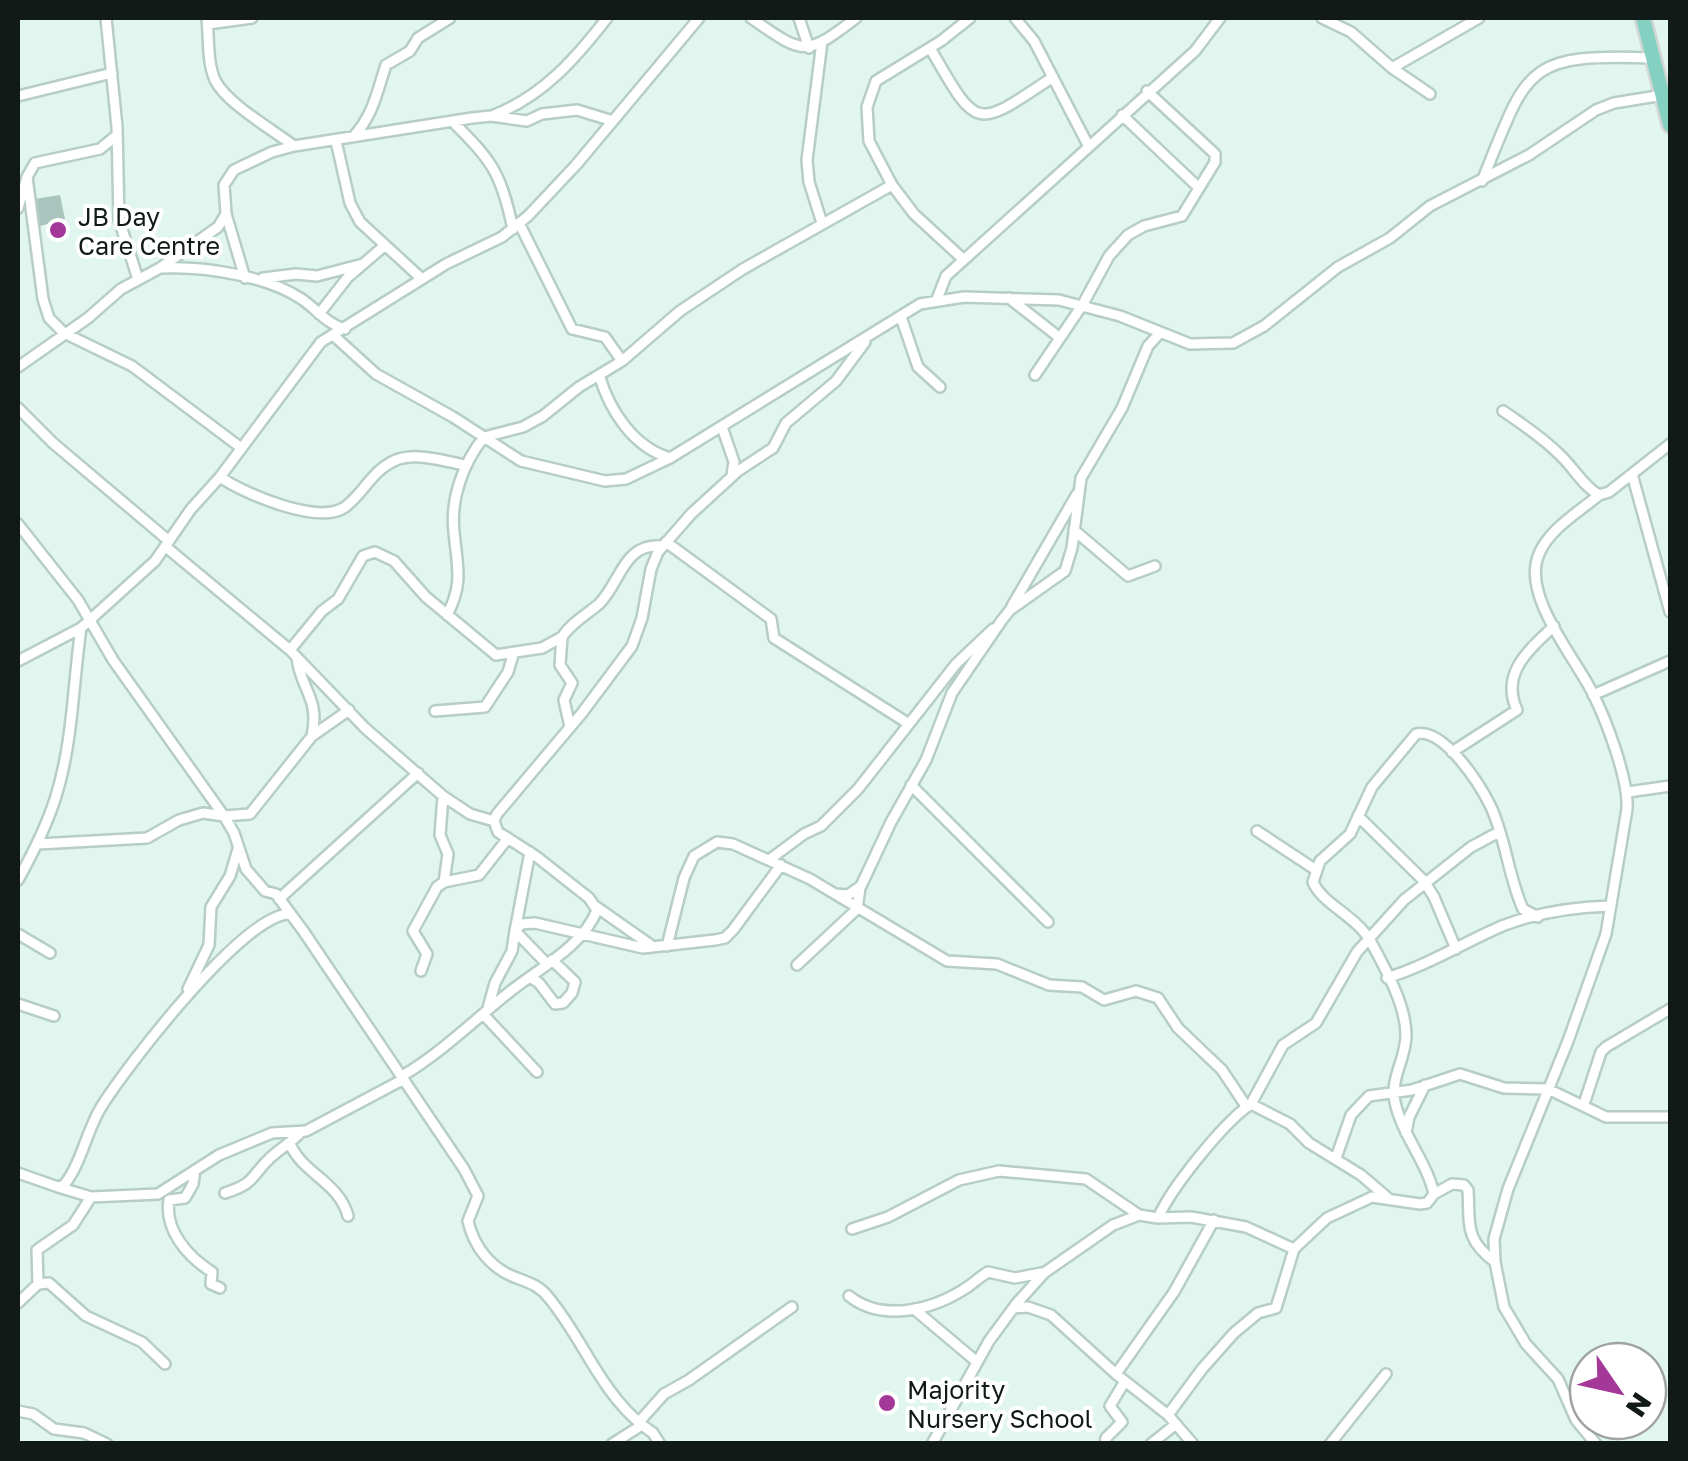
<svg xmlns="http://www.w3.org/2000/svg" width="1688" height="1461" viewBox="0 0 1688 1461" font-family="'Golos Text',sans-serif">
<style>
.green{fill:#a8c4bc}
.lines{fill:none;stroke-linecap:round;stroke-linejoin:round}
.minor-casing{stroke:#b7cdc7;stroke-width:14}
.primary-casing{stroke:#d4d6d5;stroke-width:19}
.minor{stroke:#fff;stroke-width:9}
.primary{stroke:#84d1c2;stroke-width:14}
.poi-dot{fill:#a43898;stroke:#fff;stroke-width:4}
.labels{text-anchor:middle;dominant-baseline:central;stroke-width:8;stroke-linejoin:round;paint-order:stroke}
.poi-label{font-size:25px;fill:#121a18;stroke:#fff;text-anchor:start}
</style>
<rect width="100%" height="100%" fill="#e0f6ef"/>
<!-- green -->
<path class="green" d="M60,195L65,219L40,226L35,199Z"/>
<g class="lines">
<!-- minor casing -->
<g class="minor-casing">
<path id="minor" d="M106,18L117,127L119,220L138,279
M207,18C209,37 207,62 215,80C226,103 273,130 294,146
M751,18C803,54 804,58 856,18
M799,18L809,48
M1015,18L1034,41L1089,147
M1322,18L1351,32L1392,68L1430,94
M208,24L252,18
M930,48C978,131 974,130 1053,77
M1392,68L1479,18
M18,96L112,73
M494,115C543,96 576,58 607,18
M1122,115L1198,187
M453,122C493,162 501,173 513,229
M353,137C373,116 377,92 386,65L410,51L418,38L450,18
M336,141L350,203L360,222L422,279
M27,177L43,299L49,318L64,333L132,366L240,447
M1482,181C1528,69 1523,53 1652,58
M18,208L27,177L35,163L100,149L117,135
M226,214L245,278
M519,223L572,329L605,337L622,361
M822,223L809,182L807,160L822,42
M964,260L914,214L892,185L869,141L867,107L876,81L941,41L970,18
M163,268C204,266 266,276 300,298C316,308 326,324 345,329
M263,278L296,274L317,276L363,264
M1009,298L1060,338
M937,299L946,276L1195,51L1220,18
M319,314L348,277L383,247
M901,317L918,367L940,387
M333,335L376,374L453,417L521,461L605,481L626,479L670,458L920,304L964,297L1059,300L1120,316L1190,344L1233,343L1264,326L1338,267L1390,238L1430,206L1529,155L1596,110L1614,103L1663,95
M18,367L88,318L121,289L160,268L218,227L226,214L224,185L234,170L272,152L294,146L472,118L491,116L527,121L542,114L577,110L613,121
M599,375C610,411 633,447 670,458
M1035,375L1083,304L1109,256L1128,235L1144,226L1182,216L1215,162V154L1147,91
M18,408L53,443L169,541
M1503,411C1524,425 1543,438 1560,455C1574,468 1583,486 1599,495L1609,492L1670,444
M722,427L734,462L732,475
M1632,474L1670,612
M220,477C243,493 319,526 345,507C364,493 372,470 396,460C417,452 444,461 465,465
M18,524L78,600L113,660L224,816L234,833L246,869L265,891L276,894L304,932L464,1169L478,1196L468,1221C474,1247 491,1269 517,1278C530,1283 540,1286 549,1298C583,1339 600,1391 642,1425
M1074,530L1128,576L1155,566
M666,542L771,619L774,638L909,724
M166,547L290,650L365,728L443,796L470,814L494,821
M1012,606L1077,494
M447,615C464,583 457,566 454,532C450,498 464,462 484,437L523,427L543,416L579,387L622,361L680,311L743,269L892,185
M290,650L322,611L338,599L363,556L375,552L394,561L426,597L496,655L542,648L562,637
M297,658C301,691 320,697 312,736
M18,661L81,628L155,561L191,509L220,477L321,342L446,264L502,237L528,216L576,165L699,18
M1593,695L1670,661
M435,711L485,707L508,672L513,655
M570,727L564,700L572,683L560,665L562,637C571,623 586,615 599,604C621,582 623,543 662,546
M1452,752L1517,710C1500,673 1529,650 1554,626
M911,785L1048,922
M1628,792L1670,786
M443,796L440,835L448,854L444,882
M1358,816L1424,881L1434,897L1456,949
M1257,831L1316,870
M38,844L147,838L179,820L203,813L224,816L250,814L312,736L349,710
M530,852L515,931L547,964
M769,860L804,834L821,826L858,789L956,664L993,629
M18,880C33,853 47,826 56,796C73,742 73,683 81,628
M835,894L848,895L861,886L891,822L926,760L952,693L1002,620L1010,610L1065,571L1072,548L1081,478L1122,408L1148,346L1159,334
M279,899L418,773
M595,906L652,946
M18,934L50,953
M667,946L684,878L694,856L717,842L733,844L810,879L947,961L997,964L1049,985L1082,987L1104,1000L1136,991L1158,998L1178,1028L1222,1070L1246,1106
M797,965L857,909L860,888
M421,971L427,954L413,931L437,887L444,882L479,875L508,838
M530,977L539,983L555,1004L563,1003L572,993L575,982L552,960
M1387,978C1428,965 1463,943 1502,926C1535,913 1576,907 1611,906
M188,989L209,945L211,907L230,876L238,849
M18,1004L54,1016
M488,1008L495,983L512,951L515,931L521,924L535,923L643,948L715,940L725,938L733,930L781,865
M483,1014L537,1072
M402,1076C441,1053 472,1022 507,994C536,970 583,947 597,910L589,898L537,857L498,832L494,821L497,814L582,713L632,646L642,618L651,569L658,552L691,514L738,471L773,448L786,423L836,381L865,342
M1251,1104L1283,1045L1316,1023L1357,952L1404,900L1471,847L1499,832
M1584,1104L1601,1052L1606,1047L1670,1009
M1406,1133L1409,1117L1425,1085
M290,1144C303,1174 339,1182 348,1216
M1336,1158L1351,1115L1369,1096L1412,1090L1460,1074L1504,1088L1548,1089L1606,1117H1670
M195,1170L193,1184L185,1198L169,1200C164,1230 188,1257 212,1272L211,1284L220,1288
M18,1173L58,1187L64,1185C81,1164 86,1133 100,1109C125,1068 244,913 290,914
M58,1187L91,1197L158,1194L219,1155L272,1133L306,1131L404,1079
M225,1193C256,1183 250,1177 270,1158C281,1148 292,1142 302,1131
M1434,1194L1452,1184L1464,1185L1468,1190C1470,1224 1464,1239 1495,1262
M1158,1218C1171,1188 1224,1122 1251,1104L1290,1124L1309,1143L1361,1175L1388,1198
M852,1229L888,1217L959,1180L999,1171L1086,1179L1139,1215
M38,1284L37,1250L73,1225L91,1197
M849,1296C883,1323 934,1310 969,1286C976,1281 981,1276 988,1272L1015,1278L1041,1273
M18,1303L38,1284L49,1283L86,1316L142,1342L165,1364
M1014,1308L1028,1307L1051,1315L1116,1374L1168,1415L1193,1444
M914,1309L977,1362
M1116,1374L1174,1292L1214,1220
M18,1411L33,1414L54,1429L84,1433L107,1444
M1168,1415L1202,1369L1234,1333L1258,1313L1276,1308L1294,1249L1327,1218L1372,1197L1420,1204L1427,1203L1434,1194C1427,1162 1402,1135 1395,1102C1390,1078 1406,1059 1406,1035C1406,1005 1385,968 1371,942C1358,917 1322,904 1313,882L1320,861L1350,834L1372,787L1416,734C1443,727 1479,783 1490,805C1506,838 1508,876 1523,909L1538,917
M639,1422L664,1394L689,1380L792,1307
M612,1444L642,1425L653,1433L660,1444
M932,1444L989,1341L1017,1303L1044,1273L1113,1225L1139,1215L1158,1218L1191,1217L1246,1227L1294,1249
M1105,1444L1106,1438L1122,1422L1110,1406L1125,1381
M1151,1444L1176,1424
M1330,1444L1386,1374
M1596,1444L1576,1420L1558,1379L1526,1344L1504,1307L1495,1262L1494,1239L1508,1189L1568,1041L1606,934L1627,809C1629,780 1606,719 1592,692C1574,656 1521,595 1539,554C1549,529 1579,512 1599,495"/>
</g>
<!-- primary casing -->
<g class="primary-casing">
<path id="primary" d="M1643,18L1670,125"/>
</g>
<!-- minor -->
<use href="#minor" class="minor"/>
<!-- primary -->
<use href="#primary" class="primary"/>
</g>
<!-- markers -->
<g class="poi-dot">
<circle cx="58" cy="230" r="10"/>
<circle cx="887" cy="1403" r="10"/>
</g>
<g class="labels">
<!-- poi labels -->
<g class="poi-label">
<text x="78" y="216">JB Day<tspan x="78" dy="29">Care Centre</tspan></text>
<text x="907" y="1389">Majority<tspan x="907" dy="29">Nursery School</tspan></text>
</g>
</g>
<!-- border -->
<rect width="1688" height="1461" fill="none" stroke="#121a18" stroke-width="40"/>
<!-- north arrow -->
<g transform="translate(1618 1391) rotate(124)"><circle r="48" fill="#ffffff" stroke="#a0a3a3" stroke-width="2.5"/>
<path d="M0-8L18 38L0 25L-18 38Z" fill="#a43898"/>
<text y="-15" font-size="28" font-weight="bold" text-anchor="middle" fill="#121a18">N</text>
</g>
</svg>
